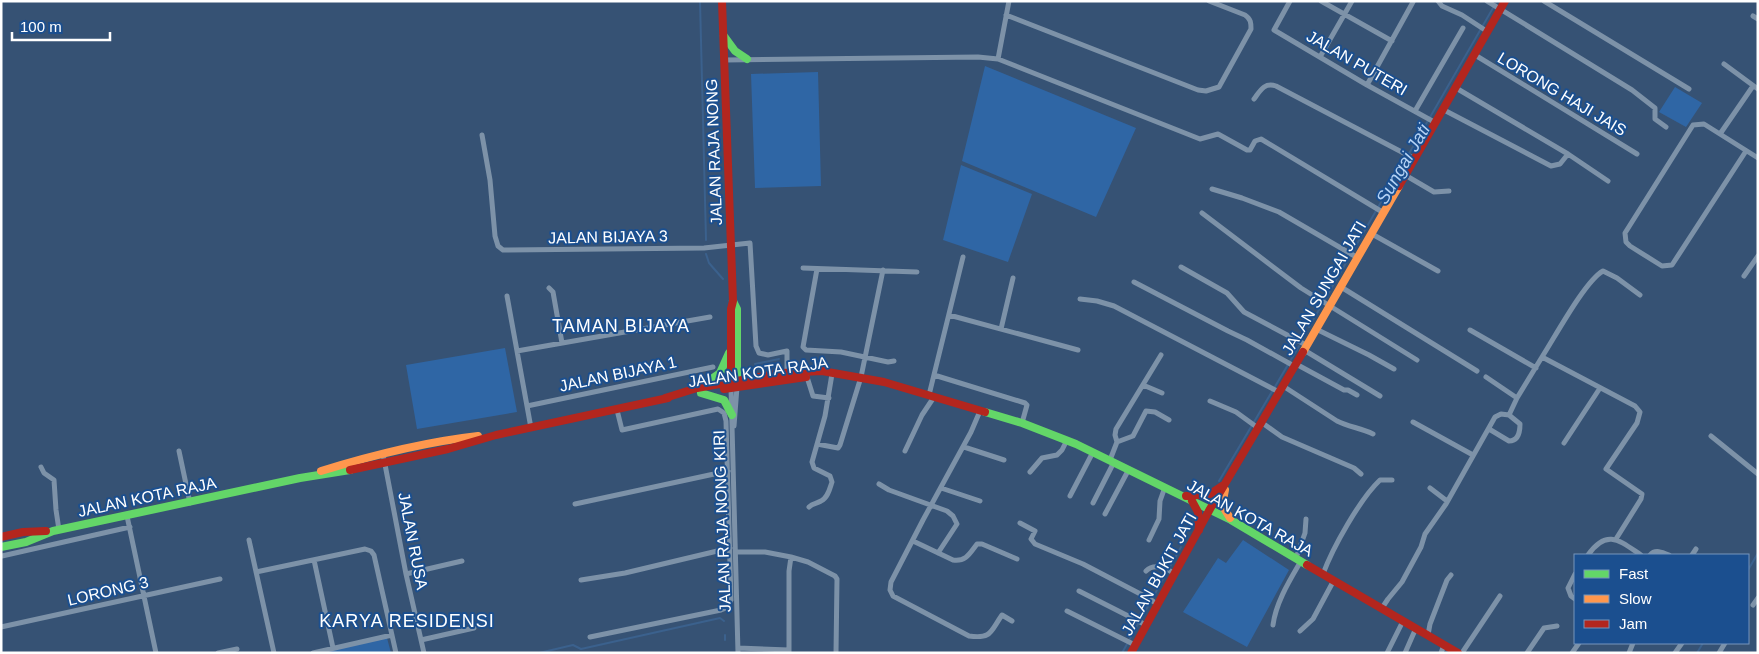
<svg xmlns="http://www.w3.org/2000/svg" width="1759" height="654" viewBox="0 0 1759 654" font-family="Arial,sans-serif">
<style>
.green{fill:#2f66a5}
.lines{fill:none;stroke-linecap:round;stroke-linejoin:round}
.stream{stroke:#3b618d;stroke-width:2}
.street{stroke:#7d92a8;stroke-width:5}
.fast{stroke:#63d668;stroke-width:8}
.slow{stroke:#ff974d;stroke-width:8}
.jam{stroke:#b3261e;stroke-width:8}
.labels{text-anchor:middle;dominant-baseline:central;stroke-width:4;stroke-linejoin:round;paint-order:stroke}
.street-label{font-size:16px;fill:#fff;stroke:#1b4f8f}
.water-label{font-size:18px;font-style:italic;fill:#b5d3f5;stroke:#1b4f8f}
.neighbourhood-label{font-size:18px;letter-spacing:1px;fill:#fff;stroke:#1b4f8f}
</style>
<rect width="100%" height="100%" fill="#365274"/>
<!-- green -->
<path class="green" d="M985,66L1136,128L1096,217L962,161Z
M818,72L821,186L755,188L751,74Z
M1675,87L1702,103L1686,127L1659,112Z
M961,165L1032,194L1008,262L943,240Z
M505,348L517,412L417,429L406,365Z
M1243,540L1289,570L1247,647L1183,612L1218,558L1226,563Z
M387,638L391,653H320Z"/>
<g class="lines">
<!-- stream -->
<path class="stream" d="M700,1L706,240
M706,254L709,263L723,279
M1309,327L1497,1
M755,364L779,359
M1219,481L1299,346
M1748,570L1758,553
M725,635V640
M539,653L573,645L581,649L720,618L724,621
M1122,653L1181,547
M1697,653L1703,643"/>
<!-- street -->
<path class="street" d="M1290,1L1274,30L1367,85L1436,123
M1321,1L1392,41
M1438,1L1442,6L1462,15L1488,32
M1487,1L1632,90L1655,108V119L1666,127
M1544,1L1689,89
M1006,15L1198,90L1206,91L1219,87L1251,29C1251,23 1251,19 1245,15L1209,1
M1753,16L1758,19
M1475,55L1637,154
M1320,57L1352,1
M998,59L1009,1
M725,60L978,57L998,59L1200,139L1218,134L1247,150H1250L1255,141L1261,139L1384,213
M1724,64L1758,89
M1367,85L1413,2
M1456,88L1568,154L1608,181
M1254,99C1260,91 1264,82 1276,86L1415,159
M1444,110L1551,166L1560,164L1568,154
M1415,111L1463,28
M1720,134L1753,86
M482,135L490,180L495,236L498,246L503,250L704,248L750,243L756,346L759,353L768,355L787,351V375
M1746,151L1672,265L1662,266L1630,246L1626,242L1625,233L1693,125L1704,124L1758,158
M1405,175L1434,192L1449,191
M1212,189L1242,198L1279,212L1358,258
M1202,213L1301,288L1417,360
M1372,234L1438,271
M1181,267L1227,293L1244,312L1306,345
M803,268L917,272
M817,269L803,347L806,350L841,352L888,362L894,361
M1744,276L1758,256
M1134,282L1228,331L1247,340L1294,366
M1341,287L1477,371
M549,288L553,292L562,343
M507,296L531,428
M1080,299L1097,301L1114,306L1279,392
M949,315L1078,350
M1001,329L1013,278
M1316,329L1369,355L1394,369
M1470,330L1536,368
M1304,350L1380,396
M517,351L710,317
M1296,364L1344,390H1348L1357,395
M934,375L1025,403L1027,405L1022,423
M807,377L813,396L829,398
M1486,377L1517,398
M1143,385L1162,393
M1283,386L1337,421C1349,427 1361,428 1373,434
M731,388L738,653
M929,395L963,257
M1210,401L1236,412L1258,428
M527,406L713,367
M980,411L971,432L923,520L891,582L890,590L893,596L969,636C992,639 990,632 1002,615L1012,621
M1261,422L1282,437L1354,468L1361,474
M1413,422L1473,455
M734,426L737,387
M1489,429L1509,441C1518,441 1520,432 1520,424L1509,415
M1711,436L1758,474
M1117,442L1115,435L1116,429L1161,355
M1564,443L1600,388
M817,444L838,448L840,445L861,377L883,270
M964,447L1004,460
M179,451L190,503
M905,451L922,415L934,397
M383,454L406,574L424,653
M1110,460L1117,442L1133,436L1146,411L1155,412L1169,420
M41,467L44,473L54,480L56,510L59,530
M1030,472L1042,458L1057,455L1062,450L1067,440
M879,484L889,490L947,511L953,516L957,524L938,553
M941,488L980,501
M1430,488L1447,501
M1070,496L1093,452
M1093,503L1114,462
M575,504L728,471
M809,507C813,503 816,504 821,501C828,498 830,488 832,482L830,476L814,468L812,462L825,416L832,374
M1105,514L1129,469
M127,516L156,653
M1020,523L1035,531L1031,539L1035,544L1083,564L1150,599L1158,605
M1616,539L1641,499L1642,494L1606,469L1637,423L1640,412L1635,406L1542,357C1555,337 1585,281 1603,271L1617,278L1640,295
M249,540L274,653
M1149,540L1159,519L1160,501L1165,487
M913,541L953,560C966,562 970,553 977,544H982L1017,559
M736,552H765L791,557L808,562L835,576L837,579L836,653
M1588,555C1607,528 1620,541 1641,555
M1650,555C1655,549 1662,552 1669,555
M1692,555L1696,549
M2,556L130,527
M1296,558L1305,533L1306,519
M314,560L333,648
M1146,571C1154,563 1166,568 1175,574
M256,572L365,549L371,551L374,555L396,653
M406,574L462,561
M1323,574C1333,547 1360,499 1380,480H1392
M1575,574L1568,588L1571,596L1575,599
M581,580L625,573L730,548
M1079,591L1146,625
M1753,605L1758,598
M1382,608L1388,599L1402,582L1421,547L1425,534L1446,504L1495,417L1501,414L1509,415L1517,398L1542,357
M1067,611L1135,645
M1273,625C1276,602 1290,580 1301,561
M1,627L220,579
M1300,631L1313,619L1334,580
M1428,635L1430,624L1447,580L1451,575
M590,637L721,610L726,608L731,600L726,421L724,413L718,409L622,430L617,410
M421,640L474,628
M738,648L789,650
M218,653L237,649
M313,653L392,635
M789,653V571L791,557
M1387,653L1403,621
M1405,653L1416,628
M1441,653L1444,645
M1462,653L1500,596
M1527,653L1544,628L1557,626
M1572,653L1579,643
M1629,653L1633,643
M1675,653L1682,643
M1719,653L1725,643"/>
<!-- fast -->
<path class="fast" d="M724,36L735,51L747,59
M733,301L737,309V386
M703,385L720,373L729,353
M701,393L724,400L732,415
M985,412L1022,423L1076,444L1231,520L1307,565
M1,547L26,542L53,531L300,478L350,470"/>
<!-- slow -->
<path class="slow" d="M1303,352L1399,186
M321,471C373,455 424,442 478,436
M1225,490L1222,505L1230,518"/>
<!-- jam -->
<path class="jam" d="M722,1L733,301L731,309V386
M1399,186L1505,1
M724,389L806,377
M665,398L697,388L782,373L822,371L884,382L985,412
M350,470L448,449L496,435L668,398
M1186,496L1210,494L1222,486
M1192,501L1198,512L1199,530
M1,537L23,532L46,531
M1307,565L1458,653
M1131,653L1210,509L1303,352"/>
</g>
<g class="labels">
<!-- street labels -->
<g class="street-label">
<text transform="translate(1357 63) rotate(30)">JALAN PUTERI</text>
<text transform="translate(1562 94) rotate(31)">LORONG HAJI JAIS</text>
<text transform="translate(714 152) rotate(-92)">JALAN RAJA NONG</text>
<text transform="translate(608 237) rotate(-1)">JALAN BIJAYA 3</text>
<text transform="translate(1324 288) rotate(-60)">JALAN SUNGAI JATI</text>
<text transform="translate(758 372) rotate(-8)">JALAN KOTA RAJA</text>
<text transform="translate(618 374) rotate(-12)">JALAN BIJAYA 1</text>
<text transform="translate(147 497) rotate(-12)">JALAN KOTA RAJA</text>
<text transform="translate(1250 518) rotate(29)">JALAN KOTA RAJA</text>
<text transform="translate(722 521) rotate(-92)">JALAN RAJA NONG KIRI</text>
<text transform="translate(413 541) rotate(79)">JALAN RUSA</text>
<text transform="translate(1159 574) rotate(-61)">JALAN BUKIT JATI</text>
<text transform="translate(108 591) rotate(-13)">LORONG 3</text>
</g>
<!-- water labels -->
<g class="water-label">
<text transform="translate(1403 164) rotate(-60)">Sungai Jati</text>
</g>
<!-- neighbourhood labels -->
<g class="neighbourhood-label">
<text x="621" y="326">TAMAN BIJAYA</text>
<text x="407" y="621">KARYA RESIDENSI</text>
</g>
</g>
<!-- border -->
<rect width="1759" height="654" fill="none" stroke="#ffffff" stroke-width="5"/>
<!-- legend -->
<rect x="1574" y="554" width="175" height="90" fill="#1b4f8f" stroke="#7695bc"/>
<rect x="1584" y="570" width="25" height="8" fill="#63d668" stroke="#7695bc"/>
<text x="1619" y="579" font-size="15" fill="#ffffff">Fast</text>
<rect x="1584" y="595" width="25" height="8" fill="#ff974d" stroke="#7695bc"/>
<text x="1619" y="604" font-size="15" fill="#ffffff">Slow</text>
<rect x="1584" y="620" width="25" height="8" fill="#b3261e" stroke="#7695bc"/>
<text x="1619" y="629" font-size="15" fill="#ffffff">Jam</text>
<!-- scale -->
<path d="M12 32v8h98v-8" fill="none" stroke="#ffffff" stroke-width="2.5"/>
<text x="20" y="32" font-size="15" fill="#ffffff" stroke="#1b4f8f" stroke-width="4" paint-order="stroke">100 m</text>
</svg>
